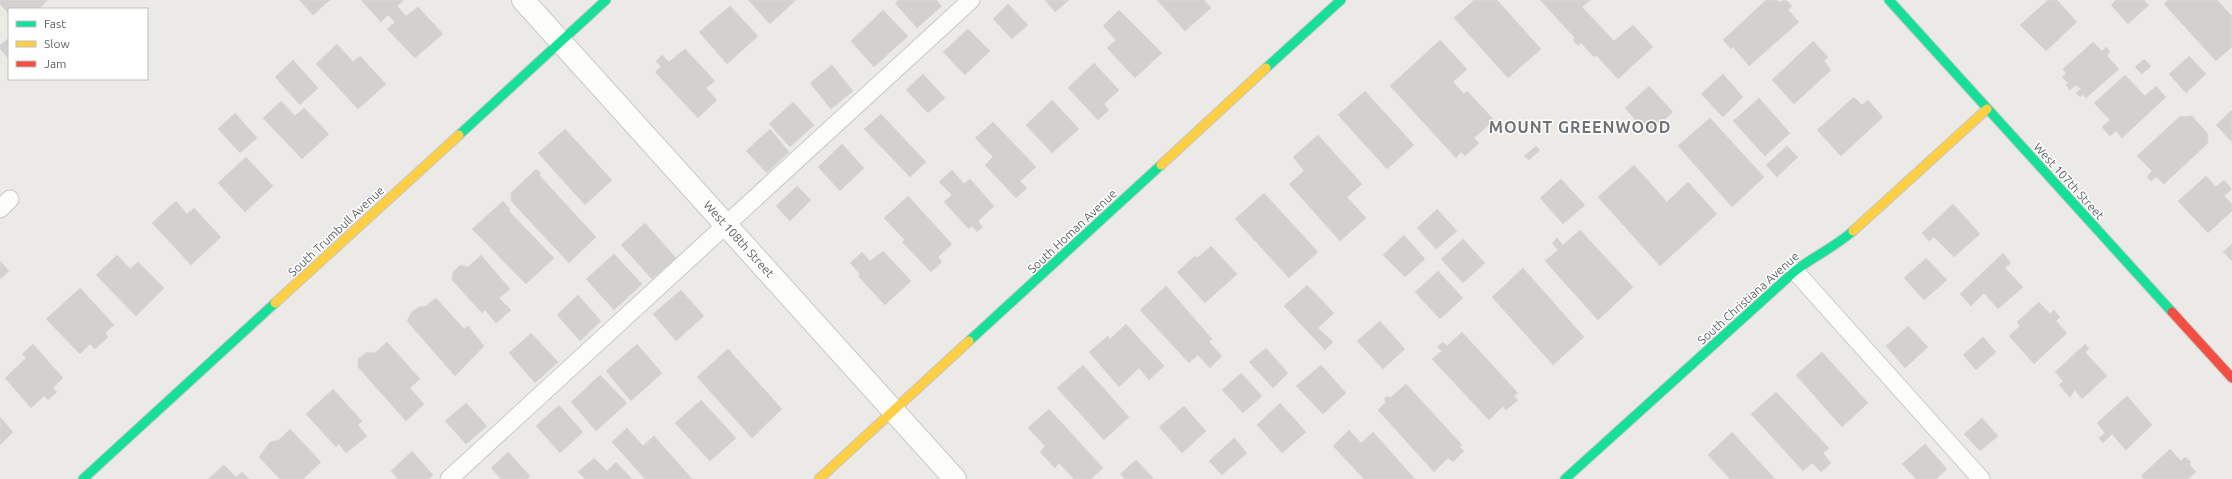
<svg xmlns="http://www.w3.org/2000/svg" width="2232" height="479" viewBox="0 0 2232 479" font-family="Ubuntu,sans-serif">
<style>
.building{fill:#d2d1d0;stroke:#dad9d6}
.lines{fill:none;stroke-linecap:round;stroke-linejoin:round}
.lane-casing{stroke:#c8c8c7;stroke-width:19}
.street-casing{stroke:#c8c8c7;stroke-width:24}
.fast-casing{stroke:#c6c7c6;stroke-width:11}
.slow-casing{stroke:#c6c7c6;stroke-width:11}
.jam-casing{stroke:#c6c7c6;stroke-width:11}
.lane{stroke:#fcfcfb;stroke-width:17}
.street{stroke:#fcfcfb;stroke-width:22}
.fast{stroke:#16e098;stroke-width:9}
.slow{stroke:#ffcf43;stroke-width:9}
.jam{stroke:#f24e42;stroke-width:9}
.labels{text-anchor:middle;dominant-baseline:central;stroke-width:3;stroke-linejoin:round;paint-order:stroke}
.street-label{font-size:12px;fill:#5d6164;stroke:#fff}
.district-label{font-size:16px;font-weight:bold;letter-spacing:1px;fill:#6e7376;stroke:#fff}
</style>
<rect width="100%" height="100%" fill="#ebeae7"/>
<!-- building -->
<path class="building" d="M0,0H48L39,9H9V14L0,4Z
M299,0H330L313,15Z
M361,0H404L397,6L406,16L418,7L443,34L415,58L387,29L395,22L388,15L381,22Z
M748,0H796L770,24Z
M899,0H936L942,6L917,28L895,3Z
M1045,0H1069L1055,12Z
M1157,0H1204L1211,8L1185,31Z
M1474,0H1497L1541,49L1508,78L1454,18Z
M1540,0H1590L1582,7L1614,41L1633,25L1653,47L1618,79L1596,55L1594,57L1581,43L1578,46L1573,40L1575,38Z
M1766,0H1777L1779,2L1786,0L1792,6L1788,10L1799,22L1749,66L1733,47L1731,49L1723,40Z
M2048,0H2057L2077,22L2046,51L2020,25Z
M2116,0H2144L2149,5L2128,24L2111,5Z
M2168,0H2217L2232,16V47L2216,61L2164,4Z
M1008,4L1028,25L1012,39L993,19Z
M730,6L758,36L727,64L699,32Z
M883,10L908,36L874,67L851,41Z
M1119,10L1162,53L1135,78L1107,48L1116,40L1103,26Z
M968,29L990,51L965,75L943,52Z
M9,38V59L0,49V45Z
M1440,40L1467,69L1453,82L1464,94L1467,91L1494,120L1474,138L1479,143L1465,156L1461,152L1456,158L1390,86Z
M1813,41L1828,57L1824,61L1831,70L1794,104L1772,80Z
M2093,42L2102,51L2106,47L2110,51L2107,56L2119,69L2086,98L2083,94L2080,97L2076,93L2081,89L2076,85L2070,90L2066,85L2068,83L2062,77L2066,74L2063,69Z
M337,44L353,62L360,56L386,84L358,109L316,64Z
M685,49L715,81L706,88L717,100L698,118L655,72L661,67L656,61L662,55L669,62Z
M2189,56L2206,74L2186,93L2169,74Z
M2144,59L2151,66L2142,74L2135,67Z
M293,60L318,88L300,105L275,77Z
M1094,63L1119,90L1104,104L1109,110L1098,120L1068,88Z
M832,65L853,91L831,109L810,83Z
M923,74L945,98L928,113L906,90Z
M1723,74L1743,97L1723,117L1701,94Z
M2125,75L2145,96L2156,86L2166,97L2122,138L2116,131L2110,136L2102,127L2110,120L2094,103Z
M1649,86L1673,112L1648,134L1625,108Z
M1365,91L1414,145L1387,169L1338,115Z
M1854,97L1862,105L1868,100L1883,117L1841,156L1817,130Z
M1759,98L1790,133L1765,156L1733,121Z
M1052,100L1079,129L1052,153L1026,125Z
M281,101L295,116L304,108L329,134L302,159L263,118Z
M793,102L814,125L790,147L769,124Z
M2232,110V141H2231L2216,125Z
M235,113L257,138L240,153L218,129Z
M881,114L926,162L910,177L864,129Z
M2192,116L2208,134V143L2164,184L2156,177L2151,181L2147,177L2152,171L2137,156L2179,117Z
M1710,118L1764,177L1732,207L1678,146Z
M993,122L1036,167L1020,181L1027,188L1016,198L985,165L993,157L975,138Z
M565,129L612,180L585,205L538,153Z
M770,129L789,152L767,173L746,151Z
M1318,135L1362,184L1347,197L1366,218L1340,241L1289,184L1304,171L1293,157Z
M842,144L864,168L840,191L818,167Z
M1536,146L1540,150L1529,160L1524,156Z
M1787,146L1798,157L1777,177L1766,165Z
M246,157L273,186L245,212L218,183Z
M1634,165L1667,202L1688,182L1717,214L1660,266L1598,197Z
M536,169L541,173L539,175L596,237L569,263L511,201V193Z
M952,170L964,184L970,179L994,206L978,221L983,227L977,232L972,226L969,229L944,202L952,195L939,182Z
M2206,176L2216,187L2224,180L2232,189L2224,196L2232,204V211L2208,233L2178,201Z
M1561,179L1585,205L1563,224L1540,198Z
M797,186L811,200L790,221L776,206Z
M1264,193L1318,252L1289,278L1235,219Z
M908,196L952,244L938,257L942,262L931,272L902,242L905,240L884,218Z
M176,201L187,214L194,208L221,237L191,265L152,223Z
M503,201L510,209L509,211L554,258L526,284L472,229Z
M1953,204L1980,234L1954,257L1934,237L1929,241L1922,233Z
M1437,209L1457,231L1436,249L1417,228Z
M645,223L676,258L652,279L621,245Z
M1580,230L1633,287L1598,320L1545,261L1558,250L1552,243L1557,238L1563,245Z
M1404,235L1425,259L1405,277L1383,255Z
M1463,239L1485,263L1463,283L1441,259Z
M2232,244V261L2223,252Z
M1211,246L1237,274L1205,303L1177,272L1195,256L1197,258Z
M883,251L911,281L885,305L858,276L860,274L850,263L862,252L870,261Z
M2003,253L2011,263L2005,268L2023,287L1998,309L1984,293L1971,306L1960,294Z
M614,254L642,284L614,310L586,279Z
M117,255L130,269L138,262L164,288L136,316L96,275Z
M481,255L510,289L499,298L511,310L496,323L485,310L482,313L452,280L453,272L460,265L468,267Z
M1926,258L1947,280L1924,300L1904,278Z
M0,261L9,271L0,279Z
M1523,268L1584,337L1553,365L1492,297Z
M1438,271L1463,298L1440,319L1415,292Z
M1307,285L1334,313L1318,328L1333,342L1325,350L1284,306Z
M1166,286L1212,339L1209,342L1222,356L1210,368L1198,355L1189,363L1140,310Z
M80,288L114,325L105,333L108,337L95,349L90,344L80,354L46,319Z
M681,290L704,316L676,341L653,314Z
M578,295L601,321L580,341L557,315Z
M436,298L464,329L468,326L484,346L455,376L407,321L411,313L419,307L426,306Z
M2039,302L2050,314L2054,310L2060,317L2056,321L2067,333L2034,364L2009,336L2020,326L2017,322Z
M1380,321L1405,349L1383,369L1357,341Z
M1126,324L1164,366L1149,380L1139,368L1119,387L1089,352L1108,336L1110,339Z
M1908,326L1928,347L1905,368L1886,346Z
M1462,332L1518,393L1514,396L1518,400L1506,410L1503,406L1489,420L1432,359L1442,351L1437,347L1443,342L1447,346Z
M531,333L558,362L535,383L509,353Z
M1983,337L1996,352L1976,370L1963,355Z
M387,342L420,379L410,388L424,404L406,421L358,367V359L367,352L375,353Z
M33,344L63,378L53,388L57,392L48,400L44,396L31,408L5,378L26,358L22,354Z
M637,344L662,373L631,401L606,371Z
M2085,344L2089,349L2085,352L2107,376L2082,399L2075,390L2070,397L2059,385L2063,381L2055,372Z
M1266,348L1288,373L1273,388L1249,362Z
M728,349L782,409L752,438L697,377Z
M1822,352L1868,403L1842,427L1796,375Z
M1083,365L1129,417L1104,440L1057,388Z
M1321,365L1346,393L1323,414L1296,386Z
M1241,373L1262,396L1243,413L1222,390Z
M600,375L627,403L596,431L571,402Z
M1406,384L1462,445L1459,447L1464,451L1453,462L1448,458L1434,472L1378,410L1386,402L1384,399L1388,396L1390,398Z
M333,389L362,421L358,425L367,436L346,453L339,444L336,447L306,414Z
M1776,392L1829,448L1823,453L1831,463L1821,472L1812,463L1803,471L1751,414Z
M2127,396L2152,425L2126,450L2112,434L2103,443L2099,438L2105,433L2097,423Z
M701,400L736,438L710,461L675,423Z
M466,403L487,426L466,444L445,421Z
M1280,403L1306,432L1282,453L1257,425Z
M559,405L583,432L560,453L536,426Z
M1184,406L1206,431L1182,453L1159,427Z
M1049,409L1103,468L1091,479H1074L1059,463L1055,468L1040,452L1045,446L1028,428Z
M0,417L13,432L0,445Z
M1982,418L1998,436L1980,451L1964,434Z
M627,428L643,446L654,436L692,479H645L612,442Z
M290,429L321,462L303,479H280L259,457L270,442L279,440Z
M1349,430L1361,443L1373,432L1415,479H1364L1333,446Z
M1732,432L1775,479H1730L1708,455Z
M1234,438L1247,453L1222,475L1209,461Z
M1925,444L1947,469L1936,479H1916L1902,464Z
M2170,449L2181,461L2185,457L2191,462L2189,464L2196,472L2188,479H2144L2141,476Z
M412,451L433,475L429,479H398L391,471Z
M508,452L530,476L527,479H501L491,468Z
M594,458L607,471L616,462L632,479H585L578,472Z
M1136,460L1154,479H1125L1120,474Z
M224,465L236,477L242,472L249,479H208Z"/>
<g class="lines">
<!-- lane casing -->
<g class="lane-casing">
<path id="lane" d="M0,209L10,199
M1795,271L1981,479
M449,479L971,0"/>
</g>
<!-- street casing -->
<g class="street-casing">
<path id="street" d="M523,0L955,479"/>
</g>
<!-- fast casing -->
<g class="fast-casing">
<path id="fast" d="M1889,0L2172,312
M1266,68L1341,0
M459,135L606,0
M969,341L1161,165
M83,479L275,303
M1565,479L1795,271C1814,256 1835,247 1853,231"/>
</g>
<!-- slow casing -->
<g class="slow-casing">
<path id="slow" d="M1161,165L1266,68
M1853,231L1987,109
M275,303L459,135
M819,479L969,341"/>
</g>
<!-- jam casing -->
<g class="jam-casing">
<path id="jam" d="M2172,312L2232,378"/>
</g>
<!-- lane -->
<use href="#lane" class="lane"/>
<!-- street -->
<use href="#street" class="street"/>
<!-- fast -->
<use href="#fast" class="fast"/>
<!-- slow -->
<use href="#slow" class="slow"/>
<!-- jam -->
<use href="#jam" class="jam"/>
</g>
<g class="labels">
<!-- street labels -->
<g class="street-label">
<text transform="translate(2069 181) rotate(48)">West 107th Street</text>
<text transform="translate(336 231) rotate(-43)">South Trumbull Avenue</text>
<text transform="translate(1072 231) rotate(-43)">South Homan Avenue</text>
<text transform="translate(739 239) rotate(48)">West 108th Street</text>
<text transform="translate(1748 298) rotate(-42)">South Christiana Avenue</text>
</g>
<!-- district labels -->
<g class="district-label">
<text x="1580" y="127">MOUNT GREENWOOD</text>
</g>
</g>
<!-- legend -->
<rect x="8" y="8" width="140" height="72" fill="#ffffff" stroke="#bec0c1"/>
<rect x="16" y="21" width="20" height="6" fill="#16e098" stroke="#bec0c1"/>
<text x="44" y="28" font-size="12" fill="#5d6164">Fast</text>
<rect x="16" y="41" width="20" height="6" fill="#ffcf43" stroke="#bec0c1"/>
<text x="44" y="48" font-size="12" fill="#5d6164">Slow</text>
<rect x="16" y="61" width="20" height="6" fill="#f24e42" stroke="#bec0c1"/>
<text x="44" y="68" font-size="12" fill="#5d6164">Jam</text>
</svg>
